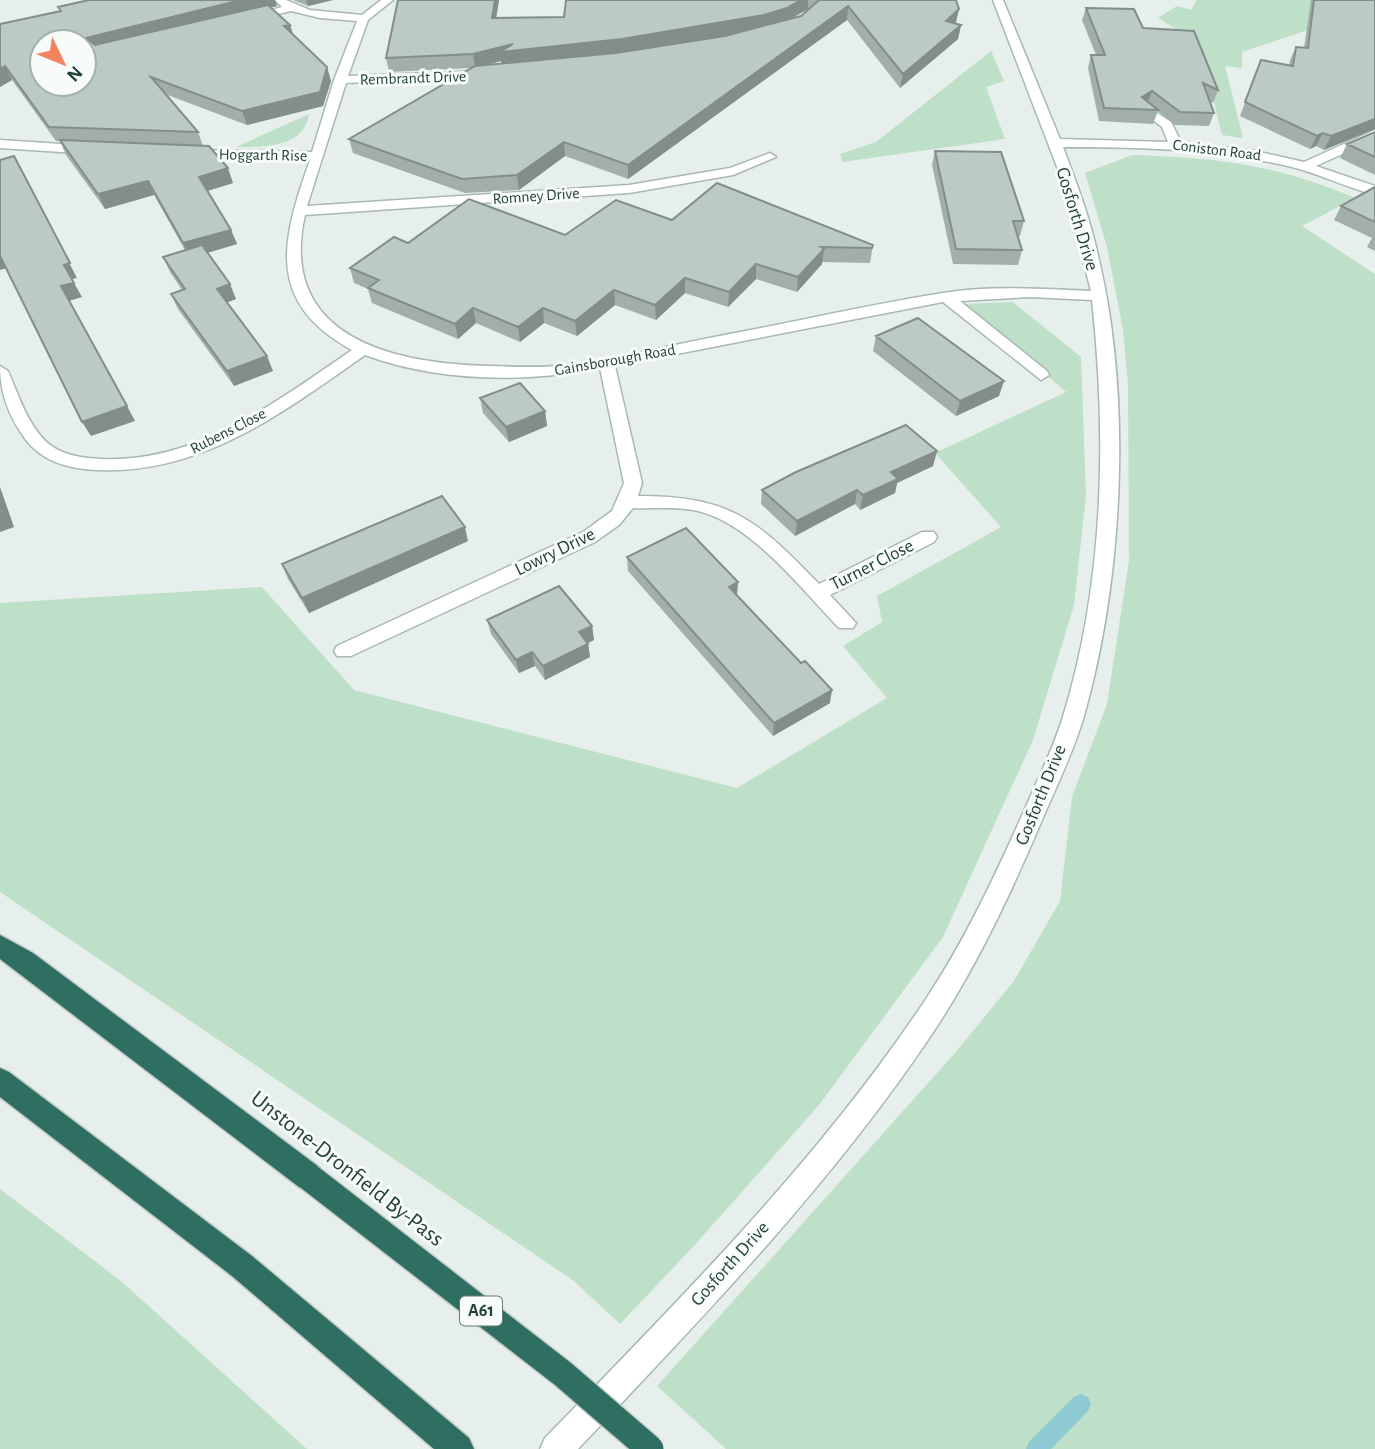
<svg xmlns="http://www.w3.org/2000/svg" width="1375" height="1449" viewBox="0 0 1375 1449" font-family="'Alegreya Sans',sans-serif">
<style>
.green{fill:#bfe0c8}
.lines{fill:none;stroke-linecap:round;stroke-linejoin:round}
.stream{fill:#8ec9d4;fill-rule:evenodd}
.minor-casing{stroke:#a8b8b2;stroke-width:3}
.highway-casing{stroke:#c2cac8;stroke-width:3}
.minor{fill:#fff;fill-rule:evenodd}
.highway{fill:#2f6f62;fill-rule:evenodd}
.highway-bridge-casing{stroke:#c2cac8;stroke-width:30;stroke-linecap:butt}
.highway-bridge{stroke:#2f6f62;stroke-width:27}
.wall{fill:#a1aea9;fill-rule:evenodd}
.shaded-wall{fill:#838d89}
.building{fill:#bbcac4;stroke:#838d89;stroke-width:2;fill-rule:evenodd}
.labels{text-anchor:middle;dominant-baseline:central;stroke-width:6;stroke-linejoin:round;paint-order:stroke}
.far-street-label{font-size:16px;fill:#24423a;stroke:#f7fbf9}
.shield{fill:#f7fbf9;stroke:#637a73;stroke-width:2}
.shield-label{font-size:18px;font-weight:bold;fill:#24423a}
.street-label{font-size:19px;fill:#24423a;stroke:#f7fbf9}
.near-street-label{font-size:23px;fill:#24423a;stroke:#f7fbf9}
</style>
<rect width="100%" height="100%" fill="#e6efeb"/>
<!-- green -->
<path class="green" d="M1197,0H1375L1359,13L1242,52V68L1225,66L1243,138L1222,135L1201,49L1188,36L1158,18L1177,6L1191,10Z
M991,51L1004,81L986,87L1005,139L843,162L840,154L876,142Z
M309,114C304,148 265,147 236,147Z
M1132,155C1218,158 1275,164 1355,198L1302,226L1375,274V1449H726L657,1386L954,1054L1014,981L1060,901L1072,797L1107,704L1129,561L1128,385L1123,330L1107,247L1085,173Z
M1013,302L1081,357L1086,496L1074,605L1033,740L943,937L819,1105L692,1248L620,1324L574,1281L0,892V603L262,587L354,690L737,788L887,698L843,646L882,622L877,596L1001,527L935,453L1066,392L965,304Z
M0,1189L121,1281L307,1449H0Z"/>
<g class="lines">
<!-- stream -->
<path class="stream" d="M1081,1394L1088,1397L1091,1404L1088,1411L1051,1449H1026L1029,1442L1074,1397Z"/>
<!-- minor casing -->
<g class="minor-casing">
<path id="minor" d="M275,0H286L310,10L362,15L381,0H393L368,20L348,76L486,71L492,74L486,77L346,83L307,206L629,185L730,168L770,153L776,157L733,175L629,193L305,215C277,338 394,364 490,366C516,367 543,368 569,365C625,357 680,343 735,333C804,320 873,304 943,293C991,285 1042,289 1091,291L1064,185L993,0H1003L1060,139L1168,142L1162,127L1140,110L1146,106L1171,122L1181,142L1255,151L1304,162L1375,130V139L1316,166L1375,186V195C1345,187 1318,173 1288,166C1214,149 1139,147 1063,147C1077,184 1091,221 1099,260C1132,399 1123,579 1084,716C1074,750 1059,781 1045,813C1012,891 977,967 930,1037C829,1187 701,1319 578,1449H540L545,1438C679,1300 819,1160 926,999C965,940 995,876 1024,811C1037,781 1052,751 1062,720C1104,586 1107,438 1092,300L1029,297L960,301L1047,371L1049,375L1041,380L943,302L615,366L642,483L638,496C731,496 757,520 819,584L922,532H934L937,537L934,542L830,595L856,623L853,628H839C803,591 751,523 698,511C677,506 654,509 633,508L619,525L595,542L351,656H337L334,651L337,646L583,532L612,511L624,483L600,368C525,383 438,382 365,355C284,412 201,475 97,470C70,469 43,462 26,440C9,417 0,394 0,366L8,371C19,396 28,427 50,445C65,456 83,458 101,459C197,463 276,402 352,350C264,302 282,239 310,160L187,158L181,154L187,150L312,152L334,80L357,21L320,18L291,11L249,21L244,18L282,7Z
M0,140L92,146L98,150L92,154L0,148Z"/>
</g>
<!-- highway casing -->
<g class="highway-casing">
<path id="highway" d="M0,935L33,953L319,1167L323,1177L319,1187L309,1191L299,1187L0,959Z
M0,1068L9,1072L252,1256L469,1438L474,1449H434L232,1276L0,1097Z"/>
</g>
<!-- minor -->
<use href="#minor" class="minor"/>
<!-- highway -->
<use href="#highway" class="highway"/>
<!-- highway-bridge casing -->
<g class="highway-bridge-casing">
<path id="highway-bridge" d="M309,1177L563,1374L650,1449"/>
</g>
<!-- highway-bridge -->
<use href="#highway-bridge" class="highway-bridge"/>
</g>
<!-- wall -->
<path class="wall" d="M89,0H275L277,6L271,7L290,25L293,34L331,81L323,106L247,125L165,94L198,132L203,146L233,183L207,191L231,230L237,244L207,253L236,299L227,302L273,371L234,386L178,309L171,294L182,290L170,272L163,257L185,250L154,195L105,209L66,155L60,141H56L12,80L0,87V24L60,11L58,7Z
M293,0H333L308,6Z
M499,0L496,18L564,17L566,0H956L959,9L956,22L955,24L961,25L958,39L900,88L847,20L628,179L565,156L519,190L465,193L353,153L349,139L472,68L389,72L386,58ZM808,9H809L801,16L791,19ZM501,61V64L484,65Z
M1311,0H1375V129L1324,150L1316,146L1310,149L1240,116L1261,60L1289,65L1290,60L1296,47L1304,48Z
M1086,8L1143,28L1218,90L1213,103L1210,101L1214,113L1209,126L1175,125L1158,111L1153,124L1099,121L1088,68L1091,55H1096L1082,20Z
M1375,132V175L1340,158L1347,144Z
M935,151L1024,221L1020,236H1018L1022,250L1018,265L953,264L932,165Z
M1375,187V251L1367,247L1372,238L1334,220L1341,206Z
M672,220L873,245L870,263L822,262V264L797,292L756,279L728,307L685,293L656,320L615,305L577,336L544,323L520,342L476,323L458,339L372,303L368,289L354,283L350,268L408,243L565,235Z
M876,336L999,396L956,416L873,351Z
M480,398L545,411L547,426L509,442L483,413Z
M937,451L933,466L897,483L895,493L860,510L855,504L795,536L761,504L762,490Z
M468,541L309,613L288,579L282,564Z
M627,557L737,596L830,703L773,736L628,571Z
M487,620L592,626L594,640L588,643L590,657L545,680L535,666L519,673L491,634Z"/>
<!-- shaded-wall -->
<path class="shaded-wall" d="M241,0H275L277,6L92,52L86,38Z
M306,0H333L308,6Z
M495,0H499L494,31L492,18Z
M801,0H808V9L786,21L763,29L623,53L502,66L501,61L475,68L473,54L513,44Z
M848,6L847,20L628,179V165Z
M959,9L956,22L943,35L946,21Z
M290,25L294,38L284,26Z
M961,25L958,39L900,88L903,74Z
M5,66L12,80L0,87V69Z
M327,67L331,81L323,106L247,125L242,111Z
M1152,91L1147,104L1142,97Z
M1375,119V129L1324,150L1331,136Z
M1323,133L1316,146L1310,149L1317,136Z
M564,142L565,156L519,190L517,175Z
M228,168L233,183L204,192L199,177Z
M21,170L77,278L72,279L64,265Z
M148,181L154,195L105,209L98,194Z
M231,230L237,244L190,258L183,243Z
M824,249L822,264L797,292L798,277Z
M0,255L7,268L0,270Z
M756,264V279L728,307L729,292Z
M685,278V293L656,320L655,305Z
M74,283L82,297L69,301L61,286Z
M230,284L236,299L223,304L217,289Z
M614,290L615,305L577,336L575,321Z
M473,308L476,323L458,339L455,324Z
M543,308L544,323L520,342L518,327Z
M267,356L273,371L234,386L227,371Z
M1004,381L999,396L956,416L960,401Z
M127,406L135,421L91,436L82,422Z
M545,411L547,426L509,442L506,427Z
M937,451L933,466L897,483L895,493L860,510L863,495L891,472Z
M0,487L14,527L0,532Z
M857,490L855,504L795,536L797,521Z
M465,527L468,541L309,613L302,598Z
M738,582L737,596L729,587Z
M592,626L594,640L581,646L579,632Z
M588,644L590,657L545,680L543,666Z
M532,652L535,666L519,673L516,660Z
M832,690L830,703L773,736L774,723Z"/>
<!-- building -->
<path class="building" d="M89,0H241L86,38L95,45L268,5L290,25L284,26L327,67L320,92L242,111L151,77L198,132L49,127L5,66L0,69V24L61,11L58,7ZM42,42H84V84H42Z
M398,0H495L492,18L564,17L566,0H801L787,8L764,15L622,39L500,52L513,44L473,54L386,58Z
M819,0H956L959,9L946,21L961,25L903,74L848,6L628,165L564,142L517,175L462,179L349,139L475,66L616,53L725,36L801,16Z
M1314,0H1375V119L1331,136L1323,133L1317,136L1245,102L1261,60L1293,66L1296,47L1308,48Z
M1086,8L1134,9L1143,28L1194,31L1218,90L1203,83L1214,113L1180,112L1152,91L1142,97L1158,110L1104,108L1091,55H1105Z
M1375,132V157L1347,144Z
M60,140L209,146L228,168L199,177L231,230L183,243L148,181L98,194Z
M935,151L1001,152L1024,221H1013L1022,250L956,249Z
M14,156L70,263L64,265L74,283L61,286L127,406L82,422L0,256V160Z
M717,183L873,245L872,248L821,247L824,249L798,277L756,264L729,292L685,278L655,305L614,290L575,321L543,308L518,327L473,308L455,324L368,288L379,280L350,268L394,237L408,243L469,199L565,235L616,200L672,220Z
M1375,187V222L1341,206Z
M202,245L230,284L217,289L267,356L227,371L171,294L185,289L163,257Z
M918,318L1004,381L960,401L876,336Z
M520,383L545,411L506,427L480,398Z
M906,425L937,451L891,472L898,479L863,495L857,490L797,521L762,490L796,472Z
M442,496L465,527L302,598L282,564Z
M0,504L3,513L0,514Z
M686,528L738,582L729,587L801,663L805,661L832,690L774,723L627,557Z
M559,586L592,626L579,632L588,644L543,666L532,652L516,660L487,620Z"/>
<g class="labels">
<!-- far-street labels -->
<g class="far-street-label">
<text transform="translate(413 78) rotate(-2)">Rembrandt Drive</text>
<text transform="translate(1217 150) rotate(7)">Coniston Road</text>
<text transform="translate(263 155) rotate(1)">Hoggarth Rise</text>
<text transform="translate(536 196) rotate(-4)">Romney Drive</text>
<text transform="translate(615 360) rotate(-10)">Gainsborough Road</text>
<text transform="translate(228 431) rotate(-27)">Rubens Close</text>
</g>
<!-- shield labels -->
<rect class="shield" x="460" y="1296.5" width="42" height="29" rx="5"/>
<g class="shield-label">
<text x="481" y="1311">A61</text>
</g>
<!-- street labels -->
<g class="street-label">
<text transform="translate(1077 219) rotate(73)">Gosforth Drive</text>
<text transform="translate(555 552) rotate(-26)">Lowry Drive</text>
<text transform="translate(872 565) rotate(-27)">Turner Close</text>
<text transform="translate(1041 795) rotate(-68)">Gosforth Drive</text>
<text transform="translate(730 1264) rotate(-48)">Gosforth Drive</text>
</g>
<!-- near-street labels -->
<g class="near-street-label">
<text transform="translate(347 1169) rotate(38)">Unstone-Dronfield By-Pass</text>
</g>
</g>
<!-- north arrow -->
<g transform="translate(63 63) rotate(133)"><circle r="33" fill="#f7fbf9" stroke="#a3b1ad" stroke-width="2"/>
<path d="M0-5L12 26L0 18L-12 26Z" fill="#f4845f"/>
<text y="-10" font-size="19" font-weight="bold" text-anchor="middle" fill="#24423a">N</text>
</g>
</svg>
